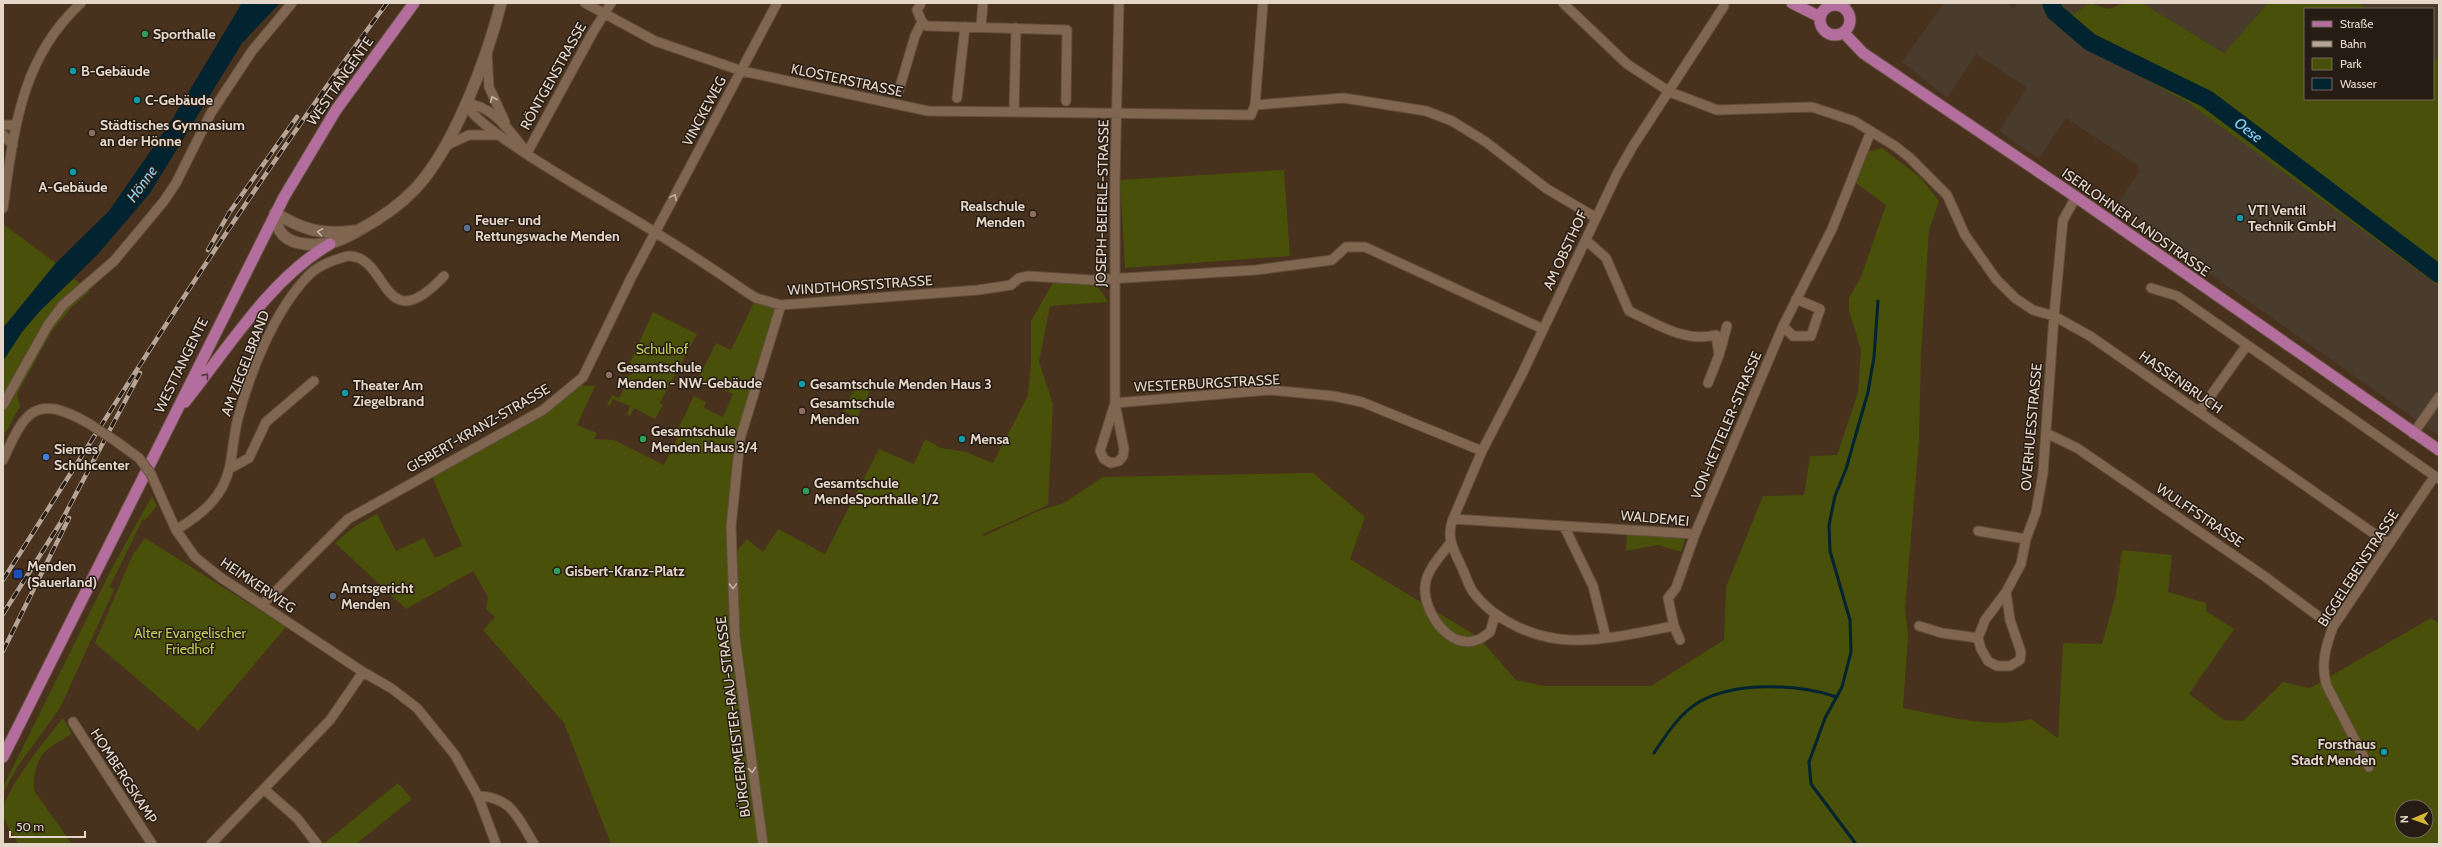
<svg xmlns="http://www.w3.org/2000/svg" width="2442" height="847" viewBox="0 0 2442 847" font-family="Cabin,sans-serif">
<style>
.industrial{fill:#493c2d}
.green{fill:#495009;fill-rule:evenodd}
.water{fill:#022330}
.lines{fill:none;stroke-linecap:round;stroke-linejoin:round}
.stream{stroke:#022330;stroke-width:3}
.river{stroke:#022330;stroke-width:18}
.minor-casing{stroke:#614e3c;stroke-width:11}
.tertiary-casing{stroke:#614e3c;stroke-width:13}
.primary-casing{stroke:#614e3c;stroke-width:13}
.minor{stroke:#806651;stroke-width:9}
.tertiary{stroke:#806651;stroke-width:11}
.primary{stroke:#b46e9d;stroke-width:11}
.rail-casing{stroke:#b6a596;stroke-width:4.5}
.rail{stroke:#261c13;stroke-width:3;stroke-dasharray:9;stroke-linecap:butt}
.minor-bridge-casing{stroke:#614e3c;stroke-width:11;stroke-linecap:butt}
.minor-bridge{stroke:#806651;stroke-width:9}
.oneway{stroke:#c7b4a6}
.oneway2{stroke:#583943}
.leisure-dot{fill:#2e9e5b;stroke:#261c13;stroke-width:1.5}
.culture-dot{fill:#0f9aa8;stroke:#261c13;stroke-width:1.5}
.education-dot{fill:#8d6e63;stroke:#261c13;stroke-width:1.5}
.service-dot{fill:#5c6f8a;stroke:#261c13;stroke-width:1.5}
.shop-dot{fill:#3f7fe0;stroke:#261c13;stroke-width:1.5}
.transit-dot{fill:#1a4fb4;stroke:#261c13;stroke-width:1.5}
.labels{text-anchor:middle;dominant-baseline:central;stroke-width:3;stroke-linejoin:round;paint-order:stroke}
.poi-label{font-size:14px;font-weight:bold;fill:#e5d6ca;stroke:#261c13;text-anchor:start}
.street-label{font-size:14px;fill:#e5d6ca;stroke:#261c13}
.park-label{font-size:14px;fill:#c1ce59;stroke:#261c13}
.water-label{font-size:15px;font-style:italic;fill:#8bd3f4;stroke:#261c13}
</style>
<rect width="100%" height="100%" fill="#48311d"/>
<!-- industrial -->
<path class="industrial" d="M1944,3H2005L2014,8L2017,3H2044L2055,22L2088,48L2187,102L2439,286V436L2115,207L2140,171L2137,168L2139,166L2066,118L2039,159L1999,131L2027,88L1976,54L1947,98L1902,62Z
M2062,3H2090L2074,15L2069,13Z
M2142,3H2268L2224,53Z
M2359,3H2439V62L2433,58V9H2368Z"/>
<!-- green -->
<path class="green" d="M2044,3H2062L2069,13L2074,14L2090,3L2108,9L2125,3H2142L2224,53L2268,3H2359L2368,9H2305V99H2433V58L2439,62V286L2187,102L2088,48L2055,22Z
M1882,148L1921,178L1939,201L1929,230L1921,354L1919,440L1905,609L1908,636L1903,708C1944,716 1990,729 2031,719L2058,738L2063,643L2102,644L2115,598L2122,550L2172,555L2168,592L2206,603V611L2234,629L2189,694L2224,720L2243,721L2283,682L2310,688L2431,618L2439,623V844H611L564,723L483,630L495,617L486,609L488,597L473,571L406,609L335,543L355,526L377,514L396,551L424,538L435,558L462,546L430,472L542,410L574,385L595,386L577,425L597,433L594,439L614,440L664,465L677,439L674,437L694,396L706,402L704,408L723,417L733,394L698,379L716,343L731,350L756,298L781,305L740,439L732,556L747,539L763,552L778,529L825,554L879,449L914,464L925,439L941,448L966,452L993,463L1028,395L1031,362V321L1055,279C1082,280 1094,275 1108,302L1050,306L1039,362L1053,404L1048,505L983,534L984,536L1038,511L1064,503L1103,477L1313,473L1365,517L1350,559L1478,637L1516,680L1543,686H1651L1724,640L1726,587L1763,496L1804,495L1810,456L1837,455L1858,393L1861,349L1849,311V298L1861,277L1886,205L1856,183L1869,151ZM2402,807H2426V831H2402Z
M1284,170L1290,256L1125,268L1120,180Z
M3,224L56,263L3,328Z
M74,279L90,291L72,307L52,331L17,394L20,406L3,438C3,424 0,369 4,360C17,328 49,302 74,279Z
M653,312L697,334L663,397L660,403L663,405L655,419L634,408L630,416L627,414L630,406L613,399L610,406L607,404L612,395L619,398L627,383L622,380L625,375L629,376L631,371L627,369Z
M857,384L870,391L857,418L843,411Z
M152,496L157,506L145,520L143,519L110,586L114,590L60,708L18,766L3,793V787L112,568Z
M1627,533L1686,536L1681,552L1658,545L1626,551Z
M145,538L286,627L198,731L95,643L132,556Z
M63,718L72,734C64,739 55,743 48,749C37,757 31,779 35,792L72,844H18C14,835 5,824 3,814C0,795 50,734 63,718Z
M398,783L412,799L356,844H323Z"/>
<!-- water -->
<path class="water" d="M242,3H280L242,43L150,193L98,254L40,311L22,332L3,361V328L56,263L109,211L170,123Z"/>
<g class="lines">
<!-- stream -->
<path class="stream" d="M1654,753C1666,735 1679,714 1699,702C1736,681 1798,684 1837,697
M1856,844L1811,784L1809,762L1825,718L1842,687L1851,652L1850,620L1830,551L1829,525L1835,496L1846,469L1868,392L1874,357L1878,301"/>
<!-- river -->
<path class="river" id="s1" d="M2051,3L2055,12L2090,42L2207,99L2439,274"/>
<!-- minor casing -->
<g class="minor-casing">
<path id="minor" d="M585,3L655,41L742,71L928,111L1251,115L1255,105L1344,98L1426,111L1452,121L1486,142L1547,189L1595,217
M1563,3L1627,64L1670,92L1717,110L1812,107L1854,121L1895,146L1909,157L1947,195L1965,235L1996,279L2015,298L2033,310L2054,316L2043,473L2036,512L2026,539L2021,564L2006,592L1985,620L1978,638L1981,649L1988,661L1997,666H2010L2020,660L2021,652L2010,620L2006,592
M1843,7L1846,3
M922,22L927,26L1067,30L1066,101
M981,27L983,3
M487,53L489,87L505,122
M899,90L915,36L922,22L917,10L921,3
M957,98L965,27
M1255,105L1263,3
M1014,112L1016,28
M3,125H16
M3,135L13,145
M445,146L469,135H497
M527,153C512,134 493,104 466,104C476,131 621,210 653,231C684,250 715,270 745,291L756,298L781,305L978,290L1011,285L1019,278L1028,276L1091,280L1256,270L1332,260L1346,247H1365L1543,329
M527,153L593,32L611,3
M2076,197L2063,220L2054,316L2090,336L2389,544
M3,208C14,131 20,59 81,3
M1586,240L1606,258L1629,311C1657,324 1685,343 1716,335L1719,355
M2151,288L2177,296L2439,479
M1783,326L1793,336H1811L1820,309L1796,299
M1708,383L1719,355L1727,326
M1115,403L1100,451L1104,459L1111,463L1119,461L1123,456L1124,449L1115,403V180L1119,3
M1115,403L1269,390L1333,396L1362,402L1482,451
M3,405L48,325L63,305L114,261L164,201L176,183L211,113L252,51L292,3
M2199,412L2247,345
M2046,433L2077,448L2264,576L2333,627
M2413,434L2439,397
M117,442L139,458
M3,460C25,411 35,393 88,423
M229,469L249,458L266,422L314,381
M162,499L176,530L195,557L220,577L363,672L391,688L417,708L455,755L478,796L496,844
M1453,519L1695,534L1676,588L1668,598L1674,626C1641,632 1605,641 1571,640C1535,639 1495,621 1473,592C1469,586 1466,577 1463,570C1455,552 1445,538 1453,519Z
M1453,519L1482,451L1522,374L1617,174L1633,146L1724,6
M1564,526L1593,586L1606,638
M176,530C202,514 224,497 230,465C233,450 234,433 238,418C250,372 274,312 307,277C314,269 327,262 338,259C341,258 346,256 349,256C389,256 382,342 444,276
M1978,531L2026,539
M1695,534L1783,326L1832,229L1871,131
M1450,543C1441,556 1425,571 1425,588C1424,612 1449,650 1477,640C1481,639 1486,635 1490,632L1495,615
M262,605L348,519L543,410L583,377L631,278L777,3
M1674,626L1680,640
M1919,626L1942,633L1978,638
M73,722L152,844
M2369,767L2327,686C2320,666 2326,645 2333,627L2434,477
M265,790L297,818L317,844
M478,796C512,797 518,818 534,844
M211,844L330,720L363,672
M763,844L735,637L731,527L740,439L781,305"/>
</g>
<!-- tertiary casing -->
<g class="tertiary-casing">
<path id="tertiary" d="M275,213C276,232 285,242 305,244C328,247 342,240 361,229C381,218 399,206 415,189C454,148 487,58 501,3
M275,213C304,230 320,235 354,231"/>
</g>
<!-- primary casing -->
<g class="primary-casing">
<path id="primary" d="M1792,3L1820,17
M1820 20a15 15 0 1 1 30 0a15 15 0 1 1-30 0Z
M1844,33L1863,53L2076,197L2439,450
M185,402C228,348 271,278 330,244
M3,757L284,197L336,110L414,3"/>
</g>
<!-- minor -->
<use href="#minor" class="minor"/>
<!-- tertiary -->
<use href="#tertiary" class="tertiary"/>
<!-- primary -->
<use href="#primary" class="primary"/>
<!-- rail casing -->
<g class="rail-casing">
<path id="rail" d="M208,250L229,213L297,117
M3,580C127,385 249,189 387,3
M3,614L61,522L140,373
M3,651L69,518"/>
</g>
<!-- rail -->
<use href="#rail" class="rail"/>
<!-- minor-bridge casing -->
<g class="minor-bridge-casing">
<path id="minor-bridge" d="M88,423L117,442
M139,458L151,474L162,499"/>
</g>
<!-- minor-bridge -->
<use href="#minor-bridge" class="minor-bridge"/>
</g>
<!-- one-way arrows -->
<defs><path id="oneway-chevron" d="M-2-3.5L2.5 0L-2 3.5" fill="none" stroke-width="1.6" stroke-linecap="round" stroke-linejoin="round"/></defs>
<g class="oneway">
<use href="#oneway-chevron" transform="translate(493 99) rotate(-113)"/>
<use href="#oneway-chevron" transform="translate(674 197) rotate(-62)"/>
<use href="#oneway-chevron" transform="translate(320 232) rotate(-172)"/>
<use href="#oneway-chevron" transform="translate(733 586) rotate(88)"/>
<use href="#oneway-chevron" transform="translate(752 770) rotate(82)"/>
</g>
<use class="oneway2" href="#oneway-chevron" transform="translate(206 376) rotate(-51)"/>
<!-- markers -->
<g class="leisure-dot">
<circle cx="145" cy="34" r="4"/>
<circle cx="643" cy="439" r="4"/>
<circle cx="806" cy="491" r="4"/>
<circle cx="557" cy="571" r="4"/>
</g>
<g class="culture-dot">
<circle cx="73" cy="71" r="4"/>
<circle cx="137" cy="100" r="4"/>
<circle cx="73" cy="172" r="4"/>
<circle cx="2240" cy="218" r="4"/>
<circle cx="802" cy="384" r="4"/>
<circle cx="345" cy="393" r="4"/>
<circle cx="962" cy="439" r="4"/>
<circle cx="2384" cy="752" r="4"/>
</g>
<g class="education-dot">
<circle cx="92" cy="133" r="4"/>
<circle cx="1033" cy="214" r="4"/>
<circle cx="609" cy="375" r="4"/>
<circle cx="802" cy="411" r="4"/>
</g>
<g class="service-dot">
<circle cx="467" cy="228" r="4"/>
<circle cx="333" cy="596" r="4"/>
</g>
<circle class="shop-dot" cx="46" cy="457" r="4"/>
<rect class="transit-dot" x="13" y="569" width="10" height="10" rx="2"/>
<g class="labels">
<!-- poi labels -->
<g class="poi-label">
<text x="153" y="34">Sporthalle</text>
<text x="81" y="71">B-Gebäude</text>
<text x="145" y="100">C-Gebäude</text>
<text x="100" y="125">Städtisches Gymnasium<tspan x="100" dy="16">an der Hönne</tspan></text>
<text x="73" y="187" text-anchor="middle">A-Gebäude</text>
<text x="1025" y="206" text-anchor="end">Realschule<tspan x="1025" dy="16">Menden</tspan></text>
<text x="2248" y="210">VTI Ventil<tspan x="2248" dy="16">Technik GmbH</tspan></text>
<text x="475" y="220">Feuer- und<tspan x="475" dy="16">Rettungswache Menden</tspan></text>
<text x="617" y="367">Gesamtschule<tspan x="617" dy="16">Menden - NW-Gebäude</tspan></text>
<text x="810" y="384">Gesamtschule Menden Haus 3</text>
<text x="353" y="385">Theater Am<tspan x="353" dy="16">Ziegelbrand</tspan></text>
<text x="810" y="403">Gesamtschule<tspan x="810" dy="16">Menden</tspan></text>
<text x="651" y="431">Gesamtschule<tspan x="651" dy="16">Menden Haus 3/4</tspan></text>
<text x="970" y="439">Mensa</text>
<text x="54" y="449">Siemes<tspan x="54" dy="16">Schuhcenter</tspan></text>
<text x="814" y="483">Gesamtschule<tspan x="814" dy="16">MendeSporthalle 1/2</tspan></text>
<text x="27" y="566">Menden<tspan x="27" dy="16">(Sauerland)</tspan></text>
<text x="565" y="571">Gisbert-Kranz-Platz</text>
<text x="341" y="588">Amtsgericht<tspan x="341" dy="16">Menden</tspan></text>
<text x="2376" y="744" text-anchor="end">Forsthaus<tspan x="2376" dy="16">Stadt Menden</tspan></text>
</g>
<!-- street labels -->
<g class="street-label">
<text transform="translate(553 76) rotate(-61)">RÖNTGENSTRASSE</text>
<text transform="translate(847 80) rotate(12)">KLOSTERSTRASSE</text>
<text transform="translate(340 81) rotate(-55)">WESTTANGENTE</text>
<text transform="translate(704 111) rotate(-62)">VINCKEWEG</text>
<text transform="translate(1102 203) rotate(-89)">JOSEPH-BEIERLE-STRASSE</text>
<text transform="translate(2136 222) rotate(35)">ISERLOHNER LANDSTRASSE</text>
<text transform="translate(1565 250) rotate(-65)">AM OBSTHOF</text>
<text transform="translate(860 285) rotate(-4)">WINDTHORSTSTRASSE</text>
<text transform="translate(245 363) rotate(-69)">AM ZIEGELBRAND</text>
<text transform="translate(181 365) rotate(-64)">WESTTANGENTE</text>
<text transform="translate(2181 382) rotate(35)">HASSENBRUCH</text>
<text transform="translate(1207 383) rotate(-3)">WESTERBURGSTRASSE</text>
<text transform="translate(1726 425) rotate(-67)">VON-KETTELER-STRASSE</text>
<text transform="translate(2031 427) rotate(-85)">OVERHUESSTRASSE</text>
<text transform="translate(478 428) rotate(-30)">GISBERT-KRANZ-STRASSE</text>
<text transform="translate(2200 515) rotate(34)">WULFFSTRASSE</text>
<text transform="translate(1655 518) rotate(5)">WALDEMEI</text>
<text transform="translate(2358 568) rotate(-57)">BIGGELEBENSTRASSE</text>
<text transform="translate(258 585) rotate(34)">HEIMKERWEG</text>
<text transform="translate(733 717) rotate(-97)">BÜRGERMEISTER-RAU-STRASSE</text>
<text transform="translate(124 776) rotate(57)">HOMBERGSKAMP</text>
</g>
<!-- park labels -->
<g class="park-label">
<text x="662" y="349">Schulhof</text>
<text x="190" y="633">Alter Evangelischer<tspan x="190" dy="16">Friedhof</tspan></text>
</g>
<!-- water labels -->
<g class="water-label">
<text stroke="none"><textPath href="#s1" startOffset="238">Oese</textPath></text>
<text transform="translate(142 184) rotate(-54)">Hönne</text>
</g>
</g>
<!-- border -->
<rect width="2442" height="847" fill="none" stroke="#e5d6ca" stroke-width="8"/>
<!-- legend -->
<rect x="2304" y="8" width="130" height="92" fill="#261c13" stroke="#72665c"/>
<rect x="2312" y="21" width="20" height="6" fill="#b46e9d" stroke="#72665c"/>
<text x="2340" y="28" font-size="12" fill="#e5d6ca">Straße</text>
<rect x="2312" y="41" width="20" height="6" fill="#b6a596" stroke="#72665c"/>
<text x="2340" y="48" font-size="12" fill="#e5d6ca">Bahn</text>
<rect x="2312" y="58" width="20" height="12" fill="#495009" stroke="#72665c"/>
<text x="2340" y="68" font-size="12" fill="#e5d6ca">Park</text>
<rect x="2312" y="78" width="20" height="12" fill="#022330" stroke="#72665c"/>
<text x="2340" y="88" font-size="12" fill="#e5d6ca">Wasser</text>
<!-- north arrow -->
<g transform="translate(2414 819) rotate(268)"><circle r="19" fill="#261c13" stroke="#72665c"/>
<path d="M0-3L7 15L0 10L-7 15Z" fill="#d3b635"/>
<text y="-6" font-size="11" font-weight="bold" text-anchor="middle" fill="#e5d6ca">N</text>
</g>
<!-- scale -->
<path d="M10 831v6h75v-6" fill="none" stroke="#e5d6ca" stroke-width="2"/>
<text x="16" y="831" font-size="12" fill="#e5d6ca" stroke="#261c13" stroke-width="3" paint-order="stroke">50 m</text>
</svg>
